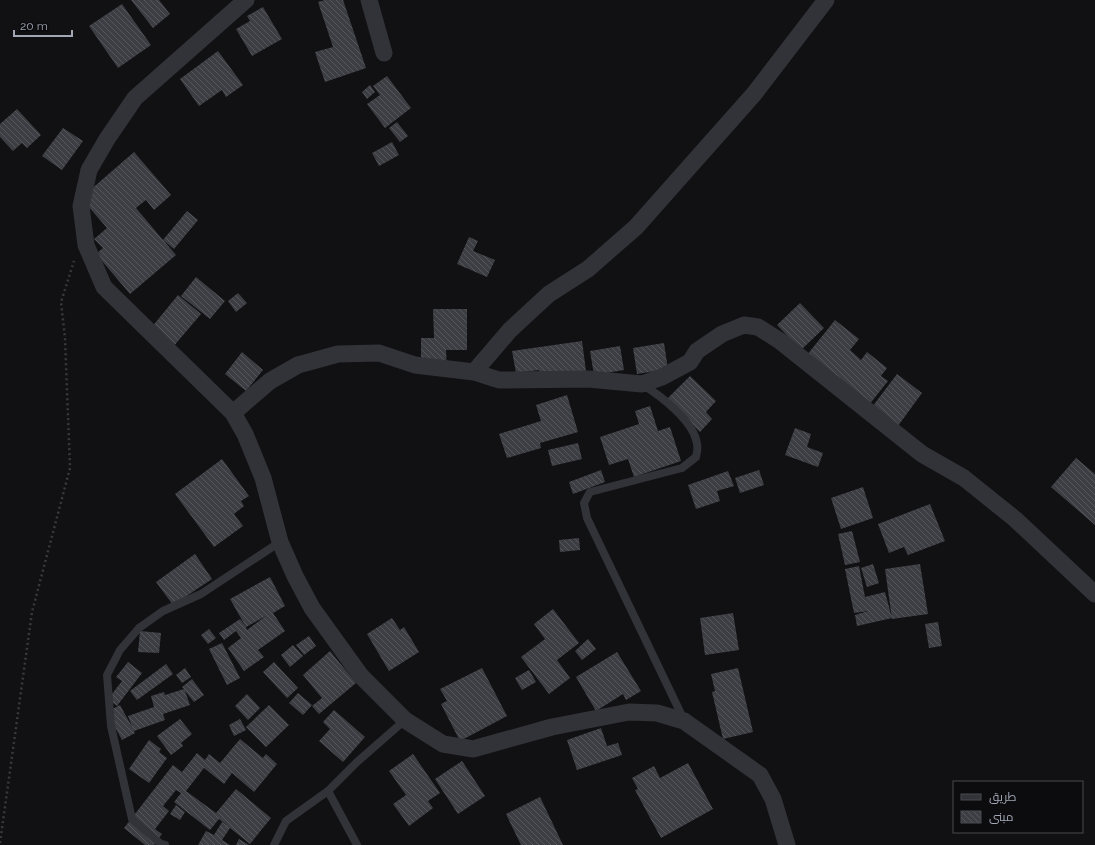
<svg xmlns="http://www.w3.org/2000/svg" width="1095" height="845" viewBox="0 0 1095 845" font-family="Raleway,Cairo,sans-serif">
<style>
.building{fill:url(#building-back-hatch);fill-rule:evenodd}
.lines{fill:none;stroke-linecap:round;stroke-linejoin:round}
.path{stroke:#383a3f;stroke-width:2.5;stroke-dasharray:2 3;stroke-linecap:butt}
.service{stroke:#323338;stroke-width:8}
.minor{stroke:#323338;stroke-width:17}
</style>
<defs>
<pattern id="building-back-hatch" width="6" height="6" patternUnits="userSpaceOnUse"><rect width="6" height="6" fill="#3d3e43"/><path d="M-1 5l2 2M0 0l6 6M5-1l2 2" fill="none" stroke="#56575c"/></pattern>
</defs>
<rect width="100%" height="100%" fill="#111113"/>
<!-- building -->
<path class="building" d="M131,0H159L170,14L153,28Z
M325,0H343L366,68L325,82L315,52L333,47L318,2Z
M122,4L151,45L118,68L89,26Z
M263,7L282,39L252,56L236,29L250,21L247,16Z
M218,51L243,85L226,97L222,90L199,106L180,79Z
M387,76L411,108L385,128L367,104L380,95L373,86Z
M370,85L375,92L367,99L362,92Z
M17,109L41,135L27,148L22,143L13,151L0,137V124Z
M397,122L408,136L400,142L389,128Z
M63,128L83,141L62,170L42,156Z
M392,142L399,155L379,166L372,153Z
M134,152L171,195L154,210L146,200L136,208L163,240L187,211L198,220L174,249L163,240L176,255L130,294L96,254L103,248L94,239L107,228L81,198Z
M469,237L478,241L473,251L495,260L487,277L457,264Z
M196,277L225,301L210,319L181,296Z
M238,293L247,303L236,312L228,301Z
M178,295L201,314L173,347L151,328Z
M800,303L824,328L801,350L777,325Z
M433,309H467V350H446L447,369H421V338H434Z
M835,320L859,339L850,350L861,360L867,352L887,368L881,376L888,381L865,410L803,360Z
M582,341L586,371L540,378L539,370L516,373L512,351Z
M664,343L668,369L637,374L633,348Z
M620,346L624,370L594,375L590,351Z
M242,352L263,370L246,391L225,374Z
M897,374L922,393L895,430L869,411Z
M690,376L716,401L706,412L712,419L700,432L667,399Z
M567,395L578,432L540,443L541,448L507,458L499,434L541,421L536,405Z
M650,406L658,431L670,427L681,461L634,477L628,459L609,465L600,437L639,424L635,411Z
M795,428L811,434L807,447L823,453L818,467L785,455Z
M578,443L582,459L552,466L548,450Z
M1076,458L1095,474V525L1051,487Z
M222,459L249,496L241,501L244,506L234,514L243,526L214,547L175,494Z
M601,470L605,482L573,494L569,482Z
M759,470L764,485L740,493L735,478Z
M728,471L734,486L717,491L720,501L696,509L688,485Z
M863,487L873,518L841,529L831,498Z
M930,504L945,541L908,555L904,547L889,553L878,524Z
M852,531L860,562L845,565L838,534Z
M579,538L580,550L560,552L559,540Z
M195,554L212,579L173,605L156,582Z
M873,564L879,583L867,587L861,568Z
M920,564L928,614L892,619L885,569Z
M859,566L865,597L885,592L892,618L857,626L855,615L868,611L854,613L845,569Z
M270,577L285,606L273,613L285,631L258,650L264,657L244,671L228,648L241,638L236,631L224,640L219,633L240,619L246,627L230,599ZM266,616L247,630L246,627Z
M553,609L579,643L557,660L570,678L549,694L521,657L545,639L534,624Z
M733,613L739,650L705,655L700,618Z
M392,618L400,630L404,627L419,652L389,671L367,634Z
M938,622L942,646L929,648L925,624Z
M209,629L216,638L208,644L201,635Z
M140,631L161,633L159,653L138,652Z
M309,636L316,646L304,655L296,645Z
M588,639L596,649L582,660L575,651Z
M222,643L240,678L227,685L209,649Z
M293,645L303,656L290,667L281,655Z
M330,651L356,683L319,714L312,706L322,698L303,675Z
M617,652L641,691L626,700L623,694L596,711L576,677Z
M128,662L142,673L117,706L108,699L122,681L116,677Z
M274,662L298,688L287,698L263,672Z
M166,664L173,674L137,700L130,691Z
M185,668L191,677L182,683L176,675Z
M482,668L507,716L460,741L441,704L447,701L440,689Z
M738,668L753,732L723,739L712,692L715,691L711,674Z
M529,670L536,682L522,690L515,678Z
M192,679L204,695L194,702L185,691L190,705L163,714L165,720L134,731L135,733L122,740L107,712L120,705L132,727L128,716L154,707L151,696L164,692L165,695L184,689L182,687Z
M298,693L312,705L303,715L289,703Z
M247,694L260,708L248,720L235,706Z
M269,705L289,725L266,747L246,727Z
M334,710L365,737L343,762L319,741L330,729L323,722Z
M180,719L192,734L181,743L183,746L171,755L157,736Z
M240,719L246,730L234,736L229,725Z
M601,728L607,746L618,743L622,755L577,770L567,740Z
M240,739L263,758L266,754L277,764L254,792L232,773L224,784L204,768L186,791L216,813L236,789L271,818L250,844L230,828L222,840L230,845H198L206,831L214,835L222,822L228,826L219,819L210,830L174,802L181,793L176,790L163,806L169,811L155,829L162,834L154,845H145L124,828L173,765L182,772L197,753L205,760L209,754L220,763Z
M149,740L161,749L159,752L167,758L149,783L129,769Z
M413,754L440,793L428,801L433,808L409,826L393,804L406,795L389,771Z
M462,761L485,796L458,814L435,779Z
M688,763L713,809L661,838L635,790L638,789L632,778L654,766L660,778Z
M540,797L563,845H521L506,814Z
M176,805L185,812L180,820L170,814Z
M239,839L249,845H236Z"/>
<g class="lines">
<!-- path -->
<path class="path" d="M0,843L32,612L70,468L65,338L61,302L74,261"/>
<!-- service -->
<path class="service" d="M643,385C661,396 694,421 697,444C698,448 697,453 696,457L682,468L590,492L584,503L587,518L684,720
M328,791L357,845
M165,845L161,844L132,819L111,726L107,675L120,650L139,628L163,611L201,594L280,542
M274,845L286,821L328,791L357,762L405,720"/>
<!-- minor -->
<path class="minor" d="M246,0L135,98L107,139L89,170L81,206L86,245L104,287L233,413L245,434L263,478L280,542L295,576L312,608L361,676L405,720L443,744L473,749L552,727L629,712L657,713L684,721L760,775L773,799L787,845
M369,0L384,53
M474,372L510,330L549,294L588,269L636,227L754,94L826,0
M233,413L270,381L298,365L338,354L379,353L415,365L474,372L499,380L588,379L642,384L662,377L690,362L697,351L722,334L744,325L758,327L780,341L922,454L964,478L1015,519L1095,594"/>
</g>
<!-- legend -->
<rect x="953" y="781" width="130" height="52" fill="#0c0c0e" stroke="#484a51"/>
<rect x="961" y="794" width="20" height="6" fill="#323338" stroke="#484a51"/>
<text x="989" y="801" font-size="12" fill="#a1a7b5">طريق</text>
<rect x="961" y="811" width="20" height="12" fill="url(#building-back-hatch)" stroke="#484a51"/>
<text x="989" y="821" font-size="12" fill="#a1a7b5">مبنى</text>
<!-- scale -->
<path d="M14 30v6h58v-6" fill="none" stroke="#a1a7b5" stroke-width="2"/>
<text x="20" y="30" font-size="12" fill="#a1a7b5" stroke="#0c0c0e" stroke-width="3" paint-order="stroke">20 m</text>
</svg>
